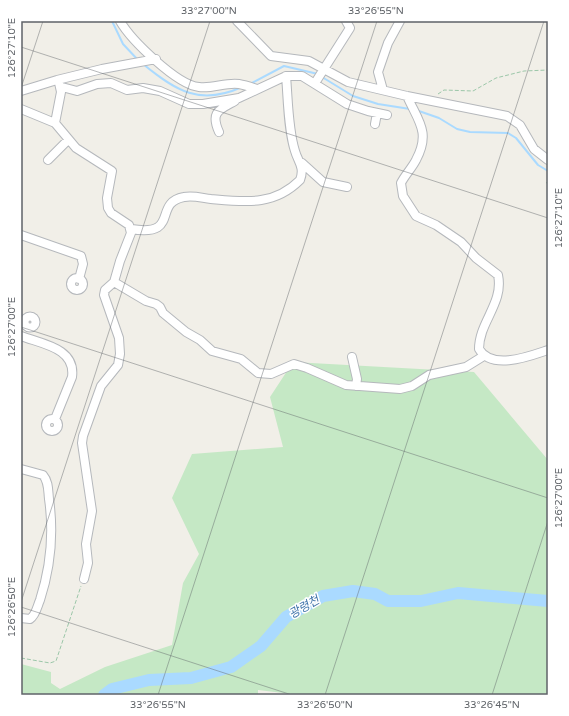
<svg xmlns="http://www.w3.org/2000/svg" width="569" height="716" viewBox="0 0 569 716" font-family="'Varela Round','Noto Sans KR',sans-serif">
<style>
.green{fill:#c5e8c5}
.lines{fill:none;stroke-linecap:round;stroke-linejoin:round}
.stream{stroke:#aadaff;stroke-width:2}
.river{stroke:#aadaff;stroke-width:12}
.minor-casing{stroke:#b5b8bc;stroke-width:10}
.path{stroke:#9cc7a9;stroke-width:1;stroke-dasharray:4 2;stroke-linecap:butt}
.minor{stroke:#fff;stroke-width:8}
.ticks{fill:none;stroke:#5f6368;stroke-width:1;stroke-opacity:0.45}
.labels{text-anchor:middle;dominant-baseline:central;stroke-width:3;stroke-linejoin:round;paint-order:stroke}
.water-label{font-size:12px;font-style:italic;fill:#4174aa;stroke:#fff}
.neatline{fill:none;stroke:#5f6368;stroke-width:1.5}
.ticks-label{font-size:10px;text-anchor:middle;fill:#5f6368}
</style>
<rect width="100%" height="100%" fill="#f1efe8"/>
<!-- green -->
<path class="green" d="M293,362L474,372L548,460V695H300L258,690V695H21V664L51,672V683L60,689L105,667L172,645L183,583L199,554L172,498L192,454L283,447L270,397Z"/>
<g class="lines">
<!-- stream -->
<path class="stream" d="M112,21L123,44L138,60
M143,64C176,91 200,106 242,87
M322,77L353,96L378,104L410,109
M250,84L284,66L318,74
M416,110L439,118L457,129L470,132L508,133L516,138L538,165L548,171"/>
<!-- river -->
<path class="river" d="M104,695L112,689L149,680L191,678L231,667L261,646L286,617L323,596L353,591L375,594L388,601H421L458,593L548,601"/>
<!-- minor casing -->
<g class="minor-casing">
<path id="minor" d="M120,21C131,40 177,85 199,87C212,89 226,82 239,84C245,85 251,87 257,89
M237,21L271,56L309,61L348,82L407,96L507,116L520,125L534,149L548,160
M315,83L350,28L346,21
M62,87L77,91L97,84L111,83L127,90L143,88L160,91L189,104H203L239,98L286,76H302L347,104L368,111L387,115
M383,90L378,72L388,43L400,21
M21,91L57,80L102,69L156,59
M407,96C418,121 431,132 416,160C412,168 405,175 401,183L403,196L416,216L436,225L461,242L476,258L498,275C504,303 479,322 479,349C492,371 530,356 548,350
M21,109L55,123L76,148L112,171L107,198L108,208L111,213L129,225L131,233L120,261L114,282L105,290L104,295L119,338L120,354L118,365L101,386L83,436L82,443L92,511L86,544L88,563L84,579
M55,123L61,92L59,83
M375,124L377,113
M219,132C210,112 219,110 235,101
M48,160L68,140
M302,163L323,182L347,187
M131,229C181,237 152,203 184,197C193,195 202,198 211,199C246,202 274,206 300,180C305,167 298,162 295,151C288,130 288,98 286,76
M21,235L81,256L83,264L79,279
M71 284a6 6 0 1 1 12 0a6 6 0 1 1-12 0Z
M114,282L146,301L156,304L160,307L163,313L186,332L200,340L212,351L241,359L258,373L271,374L294,364L307,368L346,385L400,389L412,386L429,375L466,367L482,357
M24.5 322a5.5 5.5 0 1 1 11 0a5.5 5.5 0 1 1-11 0Z
M21,336C42,344 76,348 72,377L55,419
M352,357L357,379L356,386
M46 425a6 6 0 1 1 12 0a6 6 0 1 1-12 0Z
M21,469L43,475C49,482 48,491 49,499C54,534 51,566 40,600C37,607 36,615 30,619L21,618"/>
</g>
<!-- path -->
<path class="path" d="M438,94L444,90L473,91L496,78L524,71L548,70
M546,183L548,182
M21,658L50,663L56,661L81,586"/>
<!-- minor -->
<use href="#minor" class="minor"/>
</g>
<!-- ticks -->
<path class="ticks" d="M21,47L548,218M21,88L43,21M21,327L548,498M21,602L210,21M21,607L292,695M158,695L377,21M325,695L544,21M492,695L548,521"/>
<g class="labels">
<!-- water labels -->
<g class="water-label">
<text transform="translate(304 607) rotate(-30)">광령천</text>
</g>
</g>
<!-- border -->
<rect width="569" height="716" fill="none" stroke="#ffffff" stroke-width="44"/>
<rect x="22" y="22" width="525" height="672" class="neatline"/>
<g class="ticks-label">
<text x="209" y="14">33°27'00"N</text>
<text x="376" y="14">33°26'55"N</text>
<text transform="translate(11 48) rotate(-90)" y="4">126°27'10"E</text>
<text transform="translate(558 218) rotate(-90)" y="4">126°27'10"E</text>
<text transform="translate(11 327) rotate(-90)" y="4">126°27'00"E</text>
<text transform="translate(558 498) rotate(-90)" y="4">126°27'00"E</text>
<text transform="translate(11 607) rotate(-90)" y="4">126°26'50"E</text>
<text x="158" y="708">33°26'55"N</text>
<text x="325" y="708">33°26'50"N</text>
<text x="492" y="708">33°26'45"N</text>
</g>
</svg>
